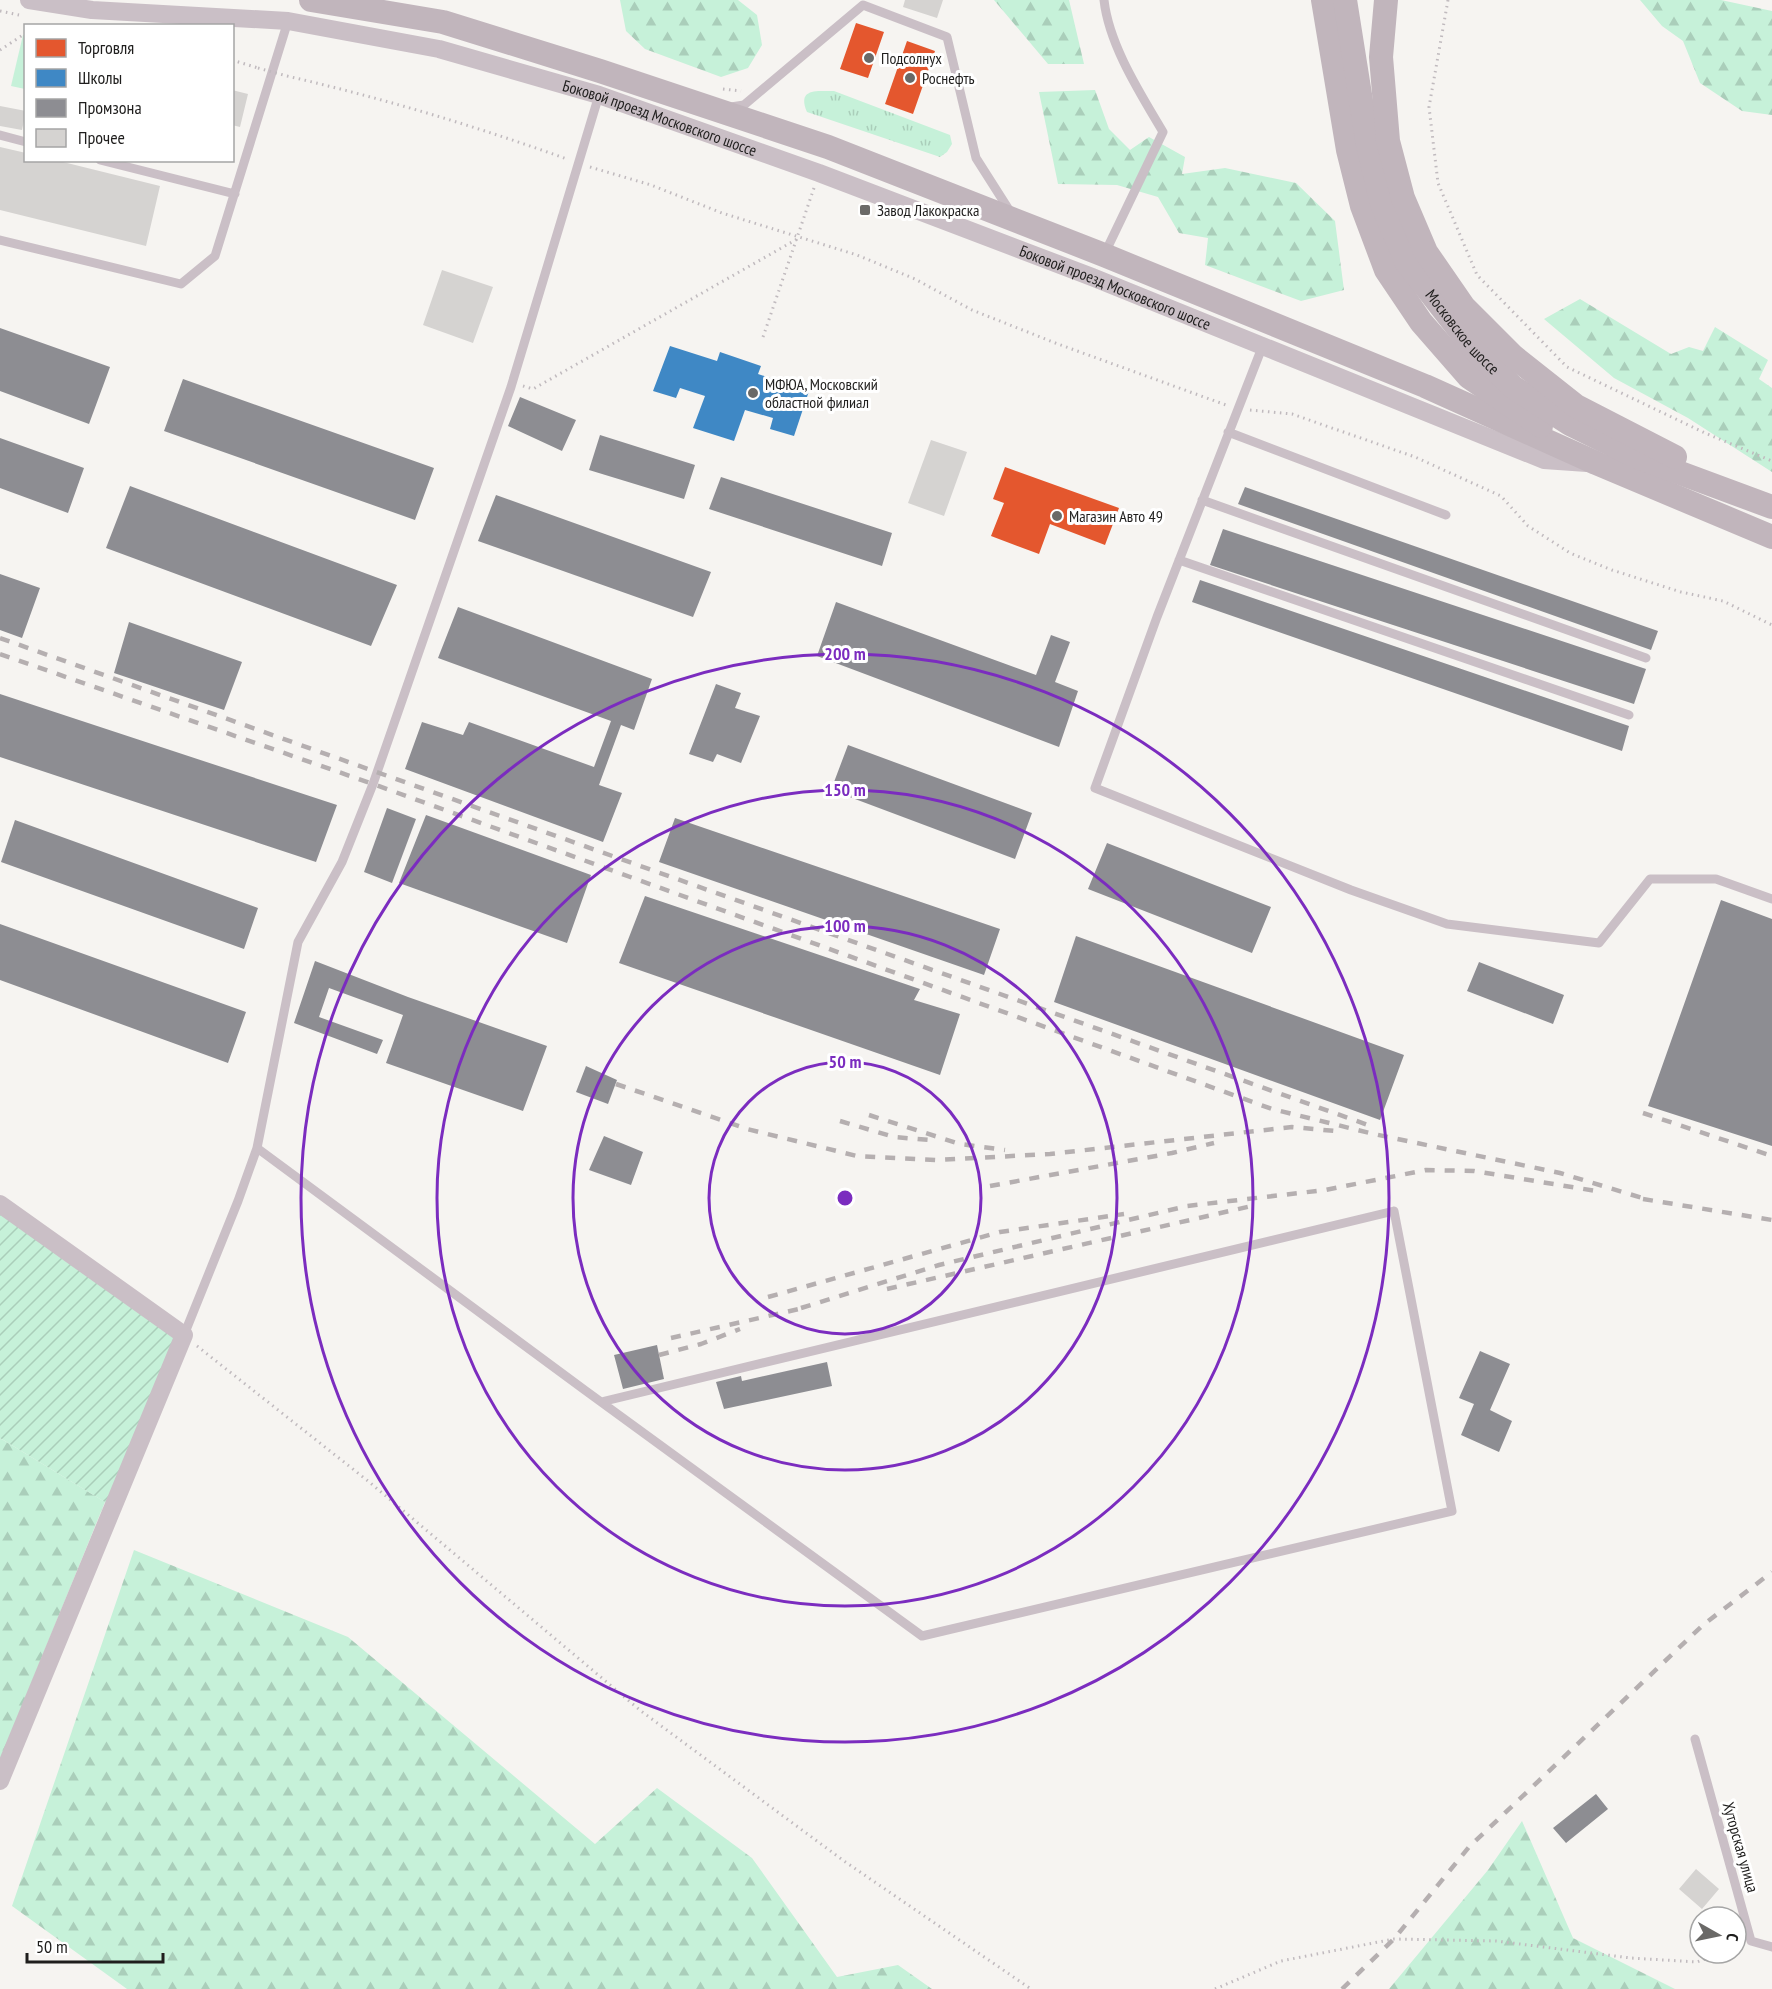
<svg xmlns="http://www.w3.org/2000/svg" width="1772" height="1989" viewBox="0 0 1772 1989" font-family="'PT Sans Narrow',sans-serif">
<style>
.grass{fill:url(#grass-tufts)}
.forest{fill:url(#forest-firs)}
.garden{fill:url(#garden-furrows)}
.pitch{fill:#c6f1d9}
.shops{fill:#e4572e}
.schools{fill:#3f88c5}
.industry{fill:#8d8d92}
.building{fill:#d5d3d1}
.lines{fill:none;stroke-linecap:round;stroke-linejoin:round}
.path{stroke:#c0babe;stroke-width:3;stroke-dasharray:1.5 4.5;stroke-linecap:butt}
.lane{stroke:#cabfc6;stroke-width:9}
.street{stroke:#cabfc6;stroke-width:18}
.secondary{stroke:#c1b5bc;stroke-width:24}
.rail{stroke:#b5afb0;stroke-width:4.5;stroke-dasharray:10 10;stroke-linecap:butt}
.path-bridge{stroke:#c0babe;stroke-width:3;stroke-dasharray:1.5 4.5;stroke-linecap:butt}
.ring{fill:none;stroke:#7b2cbf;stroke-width:3}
.poi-dot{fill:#6a6967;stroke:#fff;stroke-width:2}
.labels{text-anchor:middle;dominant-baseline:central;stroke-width:6;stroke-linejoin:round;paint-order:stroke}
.poi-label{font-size:16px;fill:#1f1e1d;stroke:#fff;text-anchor:start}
.street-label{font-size:16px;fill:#1f1e1d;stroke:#fff}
.centre{fill:#7b2cbf;stroke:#fff;stroke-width:3}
.ring-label{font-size:18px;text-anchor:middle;font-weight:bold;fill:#7b2cbf;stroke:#fff;stroke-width:6;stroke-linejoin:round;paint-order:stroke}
</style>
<defs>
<pattern id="grass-tufts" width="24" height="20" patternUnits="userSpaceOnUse" patternTransform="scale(1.5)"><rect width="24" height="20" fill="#c6f1d9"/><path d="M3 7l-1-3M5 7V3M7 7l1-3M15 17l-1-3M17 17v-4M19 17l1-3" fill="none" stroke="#aaceba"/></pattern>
<pattern id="forest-firs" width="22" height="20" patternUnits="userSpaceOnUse" patternTransform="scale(1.5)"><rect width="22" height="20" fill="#c6f1d9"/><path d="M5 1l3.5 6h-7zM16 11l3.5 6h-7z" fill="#aaceba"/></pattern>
<pattern id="garden-furrows" width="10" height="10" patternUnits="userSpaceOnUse" patternTransform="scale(1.5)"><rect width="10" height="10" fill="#c6f1d9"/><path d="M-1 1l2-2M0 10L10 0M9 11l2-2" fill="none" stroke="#aaceba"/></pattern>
</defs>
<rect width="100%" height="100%" fill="#f6f4f1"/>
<!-- grass -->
<path class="grass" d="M834,91L950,135L952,144L947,152L940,157L807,112C797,88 816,91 834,91Z"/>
<!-- forest -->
<path class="forest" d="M620,0H738L757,15L762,45L748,68L721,77L645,49L626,31Z
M994,0H1069L1084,64H1048Z
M1640,0H1721L1772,11V115L1742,111L1700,83L1683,41L1662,26Z
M1095,90L1109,129L1130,150L1149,137L1185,157L1182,174L1225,168L1296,183L1335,221L1344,290L1301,301L1205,265L1208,238L1179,233L1158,197L1117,185L1058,184L1039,92Z
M1580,299L1671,354L1689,347L1703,351L1715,327L1768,360L1759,379L1772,388V472L1688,418L1614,378L1544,319Z
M0,1438L105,1502L0,1760Z
M134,1550L348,1637L595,1844L657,1788L752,1858L837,1977L898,1965L932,1989H127L12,1906Z
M1522,1821L1573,1938L1675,1989H1389L1488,1870Z"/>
<!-- garden -->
<path class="garden" d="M0,1204L184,1335L113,1507L0,1438Z"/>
<!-- pitch -->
<path class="pitch" d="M23,35H26L25,89L11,86Z"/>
<!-- shops -->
<path class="shops" d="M856,23L884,32L868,78L840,69Z
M907,41L935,51L913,114L885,104Z
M1005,467L1119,508L1105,545L1050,524L1039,554L991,536L1004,503L993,499Z"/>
<!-- schools -->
<path class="schools" d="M670,346L717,361L720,352L761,366L758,374L809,391L794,436L770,429L773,418L745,410L734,441L693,428L705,396L680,388L676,398L653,391Z"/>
<!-- industry -->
<path class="industry" d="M0,328L110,367L89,424L0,391Z
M183,379L434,468L415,520L164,431Z
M520,397L576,420L562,451L508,426Z
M600,435L695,465L684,499L589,470Z
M0,438L84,468L68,513L0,488Z
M721,477L892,533L882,566L709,509Z
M130,486L397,585L371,646L106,548Z
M1245,487L1658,631L1651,650L1238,504Z
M496,495L711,572L693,617L478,541Z
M1223,529L1646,669L1634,704L1210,565Z
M0,574L40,588L22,638L0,630Z
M1200,580L1629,726L1622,751L1192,602Z
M836,602L1036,675L1051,635L1070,642L1055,682L1078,691L1059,747L817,656Z
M458,607L652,679L634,730L621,725L599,785L622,793L603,842L405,769L422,722L463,735L469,722L594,767L611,721L438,658Z
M129,622L242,662L224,710L114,673Z
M716,684L741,693L735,708L760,716L741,763L717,754L713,762L689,754Z
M0,694L337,805L316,862L0,757Z
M848,745L1032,813L1015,859L831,790Z
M387,808L416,819L392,883L364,872Z
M426,815L591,875L567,943L399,883Z
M675,818L1000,929L984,975L659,862Z
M15,820L258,908L244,949L1,862Z
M1107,843L1271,907L1252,953L1088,889Z
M645,896L920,989L914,1000L960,1014L940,1075L619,963Z
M1721,900L1772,919V1146L1648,1106Z
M0,924L246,1012L228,1063L0,980Z
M1076,936L1404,1055L1380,1120L1054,1002Z
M315,961L408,997L547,1046L523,1111L386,1063L403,1015L329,988L319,1017L383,1040L377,1054L294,1023Z
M1479,962L1564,995L1553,1024L1467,991Z
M586,1066L617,1080L608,1104L576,1092Z
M604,1136L643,1152L631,1185L589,1170Z
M657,1345L664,1379L623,1389L614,1355Z
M1480,1351L1510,1364L1490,1410L1512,1421L1499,1452L1461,1435L1474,1404L1459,1398Z
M827,1362L832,1386L724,1409L716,1382L741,1376L742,1381Z
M1596,1794L1608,1809L1566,1843L1553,1828Z"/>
<!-- building -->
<path class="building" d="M905,0H943L937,18L903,7Z
M232,90L248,94L240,127L232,125Z
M0,106L26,111L22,130L0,126Z
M0,147L26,153V160H55L160,186L146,246L0,210Z
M442,270L493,287L473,343L423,325Z
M931,440L967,452L944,516L908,503Z
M1696,1869L1719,1889L1702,1909L1679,1889Z"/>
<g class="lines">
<!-- path -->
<path class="path" d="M1448,0L1429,107L1438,183L1477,275L1567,367L1705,433L1772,461
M0,11L19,15
M0,50L26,33
M232,60L258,68
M287,76C382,98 475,126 567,159
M723,89L741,91
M590,167L651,185L722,213L857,255L915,279L972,310L1058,344L1226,405
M763,337L814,188
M523,386L533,389L799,238
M1250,410L1292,414L1415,457L1501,496L1528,526L1570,553L1612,570L1681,592L1723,601L1772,625
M197,1346L368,1481L641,1711L844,1861L1031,1989
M1215,1989L1281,1961L1394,1939L1496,1941L1631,1958L1697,1962L1721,1953"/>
<!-- lane -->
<path class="lane" d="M1104,0C1109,45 1140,93 1163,132L1104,255
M599,95L511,387L373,784L342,862L298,942L257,1148L586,1391L922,1636L1452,1511L1394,1211L601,1402
M731,107L744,105L863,5L947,37L976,158L1011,213
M0,135L26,142
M100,160L235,194
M0,240L181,284L215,256L288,21
M1263,345L1157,617L1095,788L1351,890L1447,924L1599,943L1650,879H1716L1772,899
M1228,432L1446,515
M1202,500L1646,658
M1179,560L1629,715
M184,1335L238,1201L257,1148
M1695,1739L1751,1941L1772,1947"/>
<!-- street -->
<g class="street">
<path id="s1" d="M29,0L92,10L288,21L439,49L599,95L819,173L1092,277L1544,460L1587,463"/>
<path d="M0,1204L184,1335L0,1781"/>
</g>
<!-- secondary -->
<g class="secondary">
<path d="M311,0L443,22L600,71L828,147L1104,255L1425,386L1596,463L1772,537"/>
<path d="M1323,0L1348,150L1362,206L1386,270L1421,322L1469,377L1541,426"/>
<path id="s2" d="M1345,0L1368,145L1382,204L1407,263L1474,349L1513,387L1570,424L1637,457L1772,507"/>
<path d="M1386,0L1381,57L1388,141L1403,198L1426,252L1464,307L1513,356L1576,406L1675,457"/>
</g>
<!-- rail -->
<path class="rail" d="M0,638L1368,1125
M0,654L373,784L1272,1109L1374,1134L1560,1173L1649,1200
M616,1084L747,1129L857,1156L937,1160L1050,1154L1292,1127L1335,1131
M1643,1113L1772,1156
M869,1115L960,1144L1005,1150
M840,1121L894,1137L930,1140
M990,1186L1172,1153L1214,1143
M1643,1199L1772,1220
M887,1289L1256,1205
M768,1297L1000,1232L1124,1214
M801,1308L939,1265L1187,1206L1325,1190L1426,1170L1474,1171L1596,1191
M671,1338L808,1307
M659,1355L701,1344L740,1329
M1342,1989L1394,1939L1469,1847L1703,1625L1772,1572"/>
<!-- path-bridge -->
<path class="path-bridge" d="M258,68L287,76"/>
</g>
<!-- distance rings -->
<g class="ring">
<circle cx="845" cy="1198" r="136"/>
<circle cx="845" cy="1198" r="272"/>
<circle cx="845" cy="1198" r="408"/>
<circle cx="845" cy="1198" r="544"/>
</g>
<!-- markers -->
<g class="poi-dot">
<circle cx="869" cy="58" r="6"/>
<circle cx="910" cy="78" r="6"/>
<rect x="859" y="204" width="12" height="12" rx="3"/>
<circle cx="753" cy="393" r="6"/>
<circle cx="1057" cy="516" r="6"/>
</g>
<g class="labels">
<!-- poi labels -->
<g class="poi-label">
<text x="881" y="58">Подсолнух</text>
<text x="922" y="78">Роснефть</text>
<text x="877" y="210">Завод Лакокраска</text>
<text x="765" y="384">МФЮА, Московский<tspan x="765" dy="18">областной филиал</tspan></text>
<text x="1069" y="516">Магазин Авто 49</text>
</g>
<!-- street labels -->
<g class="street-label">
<text stroke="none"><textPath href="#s1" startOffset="645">Боковой проезд Московского шоссе</textPath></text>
<text stroke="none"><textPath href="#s1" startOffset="1131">Боковой проезд Московского шоссе</textPath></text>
<text stroke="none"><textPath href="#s2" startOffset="360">Московское шоссе</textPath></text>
<text transform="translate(1741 1847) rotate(74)">Хуторская улица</text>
</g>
</g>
<circle cx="845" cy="1198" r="9" class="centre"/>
<g class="ring-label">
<text x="845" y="660">200 m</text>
<text x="845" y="796">150 m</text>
<text x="845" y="932">100 m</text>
<text x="845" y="1068">50 m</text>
</g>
<!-- legend -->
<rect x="24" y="24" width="210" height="138" fill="#ffffff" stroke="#a5a5a5" stroke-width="1.5"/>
<rect x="36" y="39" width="30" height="18" fill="#e4572e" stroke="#a5a5a5" stroke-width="1.5"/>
<text x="78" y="54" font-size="18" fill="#1f1e1d">Торговля</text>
<rect x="36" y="69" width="30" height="18" fill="#3f88c5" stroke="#a5a5a5" stroke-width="1.5"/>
<text x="78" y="84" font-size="18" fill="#1f1e1d">Школы</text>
<rect x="36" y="99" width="30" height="18" fill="#8d8d92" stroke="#a5a5a5" stroke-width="1.5"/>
<text x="78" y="114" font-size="18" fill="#1f1e1d">Промзона</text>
<rect x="36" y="129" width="30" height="18" fill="#d5d3d1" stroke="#a5a5a5" stroke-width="1.5"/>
<text x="78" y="144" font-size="18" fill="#1f1e1d">Прочее</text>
<!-- north arrow -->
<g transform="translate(1718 1935) rotate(99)"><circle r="28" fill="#ffffff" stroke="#a5a5a5" stroke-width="1.5"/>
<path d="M0-4.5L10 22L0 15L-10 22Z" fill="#6a6967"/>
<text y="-9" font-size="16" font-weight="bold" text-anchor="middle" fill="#1f1e1d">С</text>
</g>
<!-- scale -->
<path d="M27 1953v9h136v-9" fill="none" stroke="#1f1e1d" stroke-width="3"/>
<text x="36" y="1953" font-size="18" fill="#1f1e1d" stroke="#ffffff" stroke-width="4.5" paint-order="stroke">50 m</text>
</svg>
